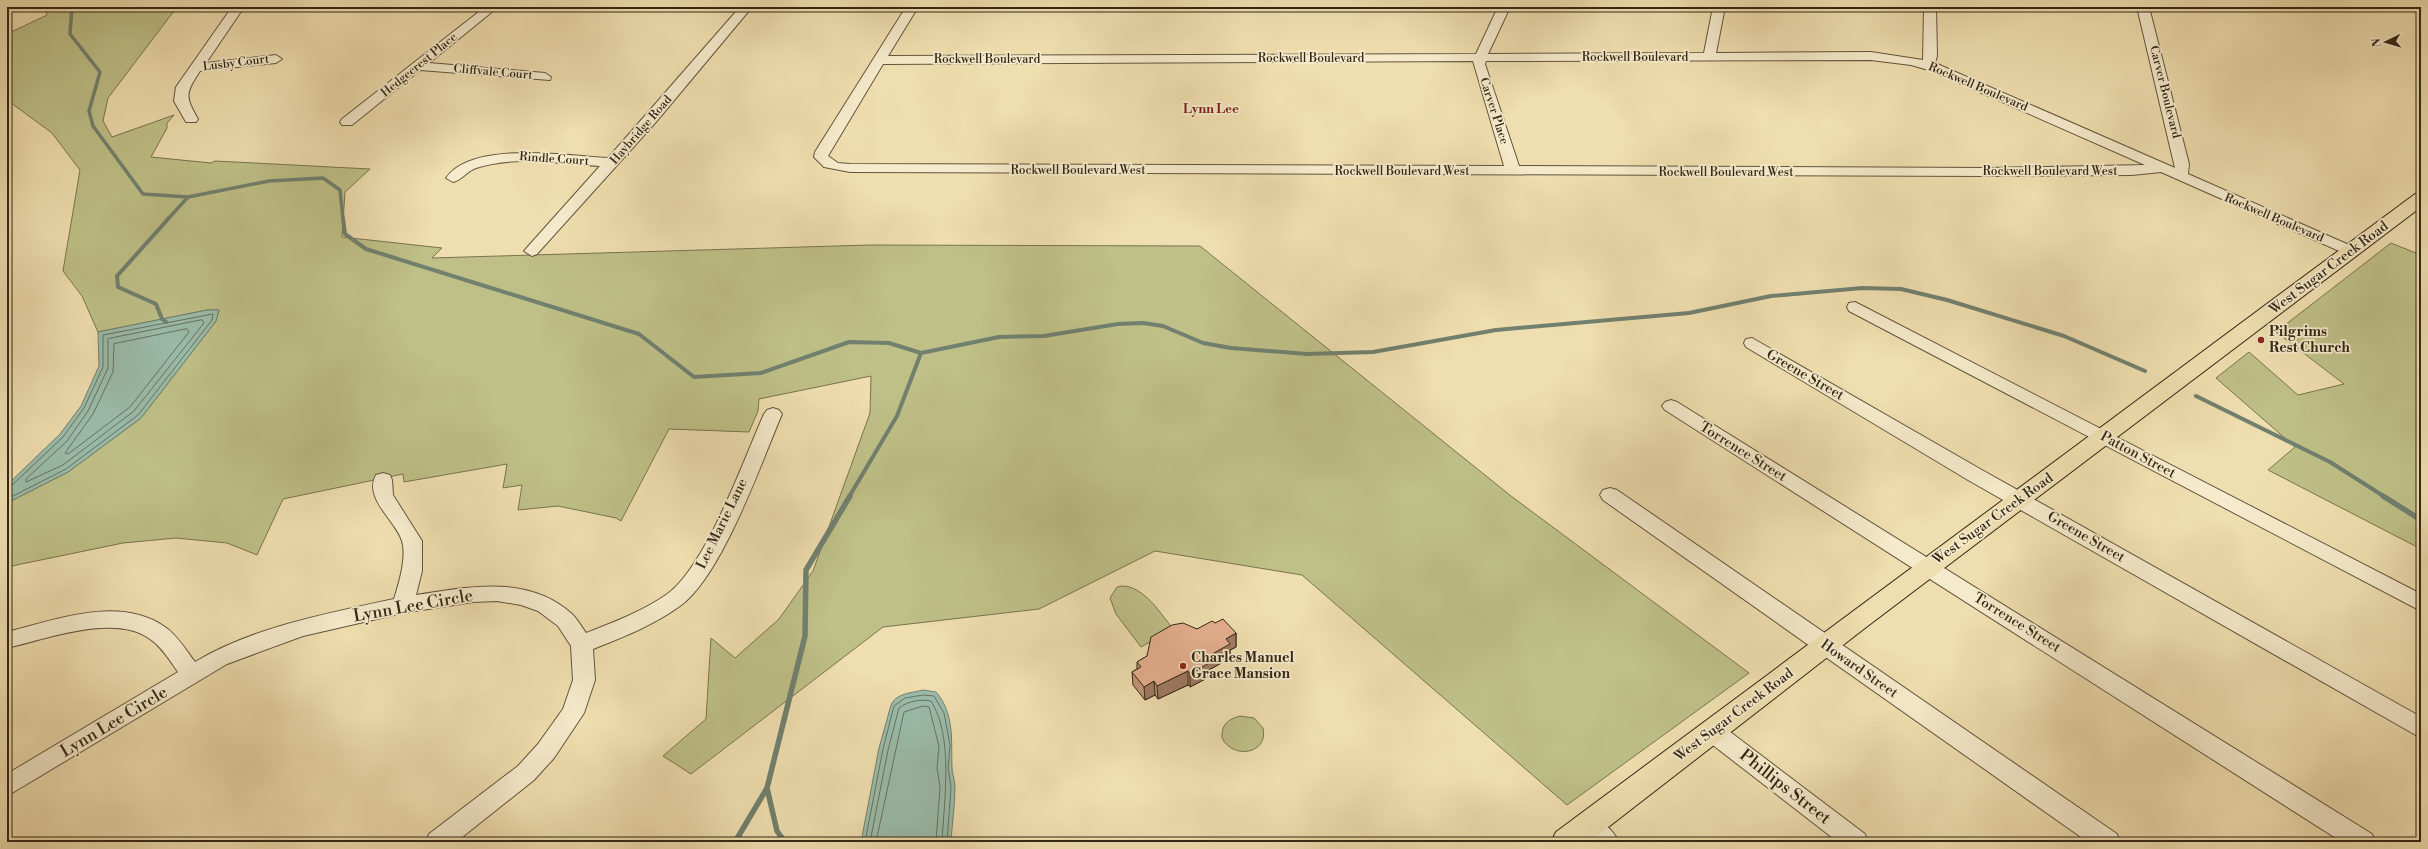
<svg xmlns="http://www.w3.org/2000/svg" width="2428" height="849" viewBox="0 0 2428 849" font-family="'Libre Bodoni',serif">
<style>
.green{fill:#bec087;stroke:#78744f}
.water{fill:#9abcaa;stroke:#71806f}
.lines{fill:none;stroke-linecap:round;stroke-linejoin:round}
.shore{stroke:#667260;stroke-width:1}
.stream-far2{stroke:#71806f;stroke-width:3.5}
.stream-far1{stroke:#71806f;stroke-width:4}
.stream{stroke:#71806f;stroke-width:5.5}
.minor-casing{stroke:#62553d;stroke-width:2}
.major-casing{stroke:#332717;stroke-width:2}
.minor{fill:#f5eacb;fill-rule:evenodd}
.major{fill:#efdeaf;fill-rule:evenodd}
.wall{fill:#c4967a;stroke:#332717}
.shaded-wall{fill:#a07a63;stroke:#332717}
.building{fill:#e4af8e;stroke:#332717}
.poi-dot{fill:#8f2418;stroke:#f5eacb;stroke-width:1.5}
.labels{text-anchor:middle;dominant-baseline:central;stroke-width:3.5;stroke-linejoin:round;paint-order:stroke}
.far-street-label{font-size:12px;fill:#332717;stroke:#f5eacb}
.far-neighbourhood-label{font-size:13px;font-weight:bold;fill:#7a1f14;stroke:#f5eacb}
.street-label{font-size:14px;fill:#332717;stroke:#f5eacb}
.poi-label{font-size:14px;font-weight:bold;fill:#332717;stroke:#f5eacb;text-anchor:start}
.near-street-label{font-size:17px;fill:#332717;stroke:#f5eacb}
</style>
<rect width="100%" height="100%" fill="#efdeaf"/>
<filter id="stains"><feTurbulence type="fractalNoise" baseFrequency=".005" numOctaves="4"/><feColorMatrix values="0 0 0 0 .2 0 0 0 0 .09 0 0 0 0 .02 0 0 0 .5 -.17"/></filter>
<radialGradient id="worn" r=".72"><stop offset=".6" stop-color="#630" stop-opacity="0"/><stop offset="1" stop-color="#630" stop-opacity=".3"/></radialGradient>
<!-- green -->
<path class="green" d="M45,7H177L108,98L103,121L112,137L174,115L167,123V128L151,157L211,163L215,161L370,169L345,192L342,237L442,248L432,258L870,245L1200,246L1511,496L1749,673L1567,805L1302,575L1155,551L1039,609L883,627L691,774L663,756L706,719L711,638L735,658L779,619L813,571L870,413L871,376L759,399L758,411L749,432L669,429L621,521L616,518L558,506L518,510L522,485L503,488L507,464L404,482L403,474L283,499L257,555L227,543L176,538L123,543L7,567V503L68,472L141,418L216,321L219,310H207L98,332L82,296L63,271L80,170L52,133L7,100V34L47,15Z
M2391,243L2421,255V549L2268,470L2295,447L2216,378L2249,352L2298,395L2344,384L2276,332Z
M1122,586C1144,586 1161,614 1173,629L1141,647L1116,614L1110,598L1117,587Z
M1240,716L1254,718L1263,728C1269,754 1233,760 1222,738C1221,725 1228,719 1240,716Z"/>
<!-- water -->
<path class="water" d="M207,310H219L216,321L141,418L68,472L7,503V485L60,434L81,406L99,366L98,332Z
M923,690L936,692C955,714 951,741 952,768C952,774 955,780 955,787C955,805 952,824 951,842H861L879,748L891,705C896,693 912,693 923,690Z"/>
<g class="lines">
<!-- shore -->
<path class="shore" d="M202,320L204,323L134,411L63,465L26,482V479L67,441L88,411L108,368V339Z
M187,329L189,332L130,407L68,454L65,453L93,414L113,372L114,344Z
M7,487L11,486L63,437L84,408L103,367V335L213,314L212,320L138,415L66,469L7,499
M865,842L883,749L894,706L905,698L923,695L934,696L944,713L950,745L948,768L951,787L947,842
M870,842L888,750L899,708C908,701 920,699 931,701C954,738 944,800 942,842
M876,842L904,712L923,706L929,707L939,746L937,768L940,787L936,842"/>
<!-- stream-far2 -->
<path class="stream-far2" d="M72,7L70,34L100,72L89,111L93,126L143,194L188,197L269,181L323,178L340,190L343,219
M168,219L188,197"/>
<!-- stream-far1 -->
<path class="stream-far1" d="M343,218L345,234L366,249L639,334L694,377L761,373L849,342L889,343L921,353L999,337L1044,336L1118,324L1143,323L1163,326L1203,343L1231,348L1307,354L1373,352L1496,330L1689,313L1771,296L1862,288L1901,289L1947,300L2064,336L2145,371
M166,322L162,319L156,304L118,287L117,276L169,218
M2196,396L2330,462L2385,497
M849,497L897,416L921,353"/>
<!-- stream -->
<path class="stream" d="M2383,496L2421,520
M767,788L777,831L785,842
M735,842L767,788L805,636L806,570L850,496"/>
<!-- minor casing -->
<g class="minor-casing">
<path id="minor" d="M232,7H244L206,63L276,55L282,59L276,63L200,71C185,94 185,96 198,119L196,122H186L174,101L176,87Z
M485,7H498L429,63L545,73L551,77L550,80L420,70L352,125H342L340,122L342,119Z
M740,7H752L656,122L537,254L532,256L524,251L600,166C560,164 516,155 476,168C467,171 462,180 453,182L446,178C472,140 568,156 608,158Z
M906,7H918L888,56L1476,54L1498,7H1510L1488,54L1704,53L1713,7H1725L1716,53L1871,52L1923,60L1924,7H1936L1937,56L1935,63L2175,168L2137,7H2149L2189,164L2188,174L2356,248L2359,251L2356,254H2346L2161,172L2132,175L1988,176L850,172L824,167L814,157L815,152ZM1871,60L1911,65L1932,71L2145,165L1988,168L1519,166L1485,64L1486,61ZM1473,61L1504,166L850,164L838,163L828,156L883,64Z
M1855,302L2421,594V611L1849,311L1847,307L1849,303Z
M1752,338L1982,470L2421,717V738L1968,480L1746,347L1744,343L1746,339Z
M1671,400L1677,402L2372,834L2375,842H2342L1665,410L1662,406L1665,402Z
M773,408L779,410L782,414C761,463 722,576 680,606C654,625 623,637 593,649L595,680L584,713L554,758L534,780L456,842H426L429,834L518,766L538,744L563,709L573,680L571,646L558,626L538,611L521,605L497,601L473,602L403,613L303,636L227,664L7,796V774L178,672C170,661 162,647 150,639C115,613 46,639 7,648V632C56,620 119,595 165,627C177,635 186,650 195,662C253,627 329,613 394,599C399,583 407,557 402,541C396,521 363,498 376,475L383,473L390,475L392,480L393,495L422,541V571L416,595C468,587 528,574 572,614C577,619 582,627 586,633C614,622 641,612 666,595C706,567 743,461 764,414L767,410Z
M1610,488L1617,490L2117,834L2120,842H2088L1603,500L1600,495L1603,490Z
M1713,722L1721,725L1865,834L1868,842H1838L1705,739L1702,732L1705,725Z
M1588,814C1601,819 1613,830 1619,842H1590L1580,833L1576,825L1580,817Z"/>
</g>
<!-- major casing -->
<g class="major-casing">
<path id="major" d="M2421,193V207L1865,628L1589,842H1551L1556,832L2415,194Z"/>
</g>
<!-- minor -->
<use href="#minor" class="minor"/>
<!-- major -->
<use href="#major" class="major"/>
</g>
<!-- wall -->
<path class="wall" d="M1215,623L1236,633V647L1230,650V658L1209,670V677L1190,687L1188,685L1158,699L1155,695L1145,700L1133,685L1132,672L1137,669V662L1147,656L1197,629Z"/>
<!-- shaded-wall -->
<path class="shaded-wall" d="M1236,633V647L1230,650V658L1209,670V677L1190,687V674L1205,658L1226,639Z
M1188,671V685L1158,699L1157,686Z
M1154,681L1155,695L1145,700L1144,687Z"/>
<!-- building -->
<path class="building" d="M1223,619L1236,633L1226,639L1230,644L1205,658L1209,663L1190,674L1188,671L1157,686L1154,681L1144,687L1132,672L1141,667L1137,662L1147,656L1151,637L1172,625L1183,623L1197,629L1212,621L1215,623Z"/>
<!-- markers -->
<g class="poi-dot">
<circle cx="2261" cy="340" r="4"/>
<circle cx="1183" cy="666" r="4"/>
</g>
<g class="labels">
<!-- far-street labels -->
<g class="far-street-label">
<text x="1635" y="57">Rockwell Boulevard</text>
<text x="1311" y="58">Rockwell Boulevard</text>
<text x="987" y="59">Rockwell Boulevard</text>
<text transform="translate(236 63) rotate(-7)">Lusby Court</text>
<text transform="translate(419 65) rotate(-39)">Hedgecrest Place</text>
<text transform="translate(493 72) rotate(5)">Cliffvale Court</text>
<text transform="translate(1978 87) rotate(23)">Rockwell Boulevard</text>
<text transform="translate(2165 92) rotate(76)">Carver Boulevard</text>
<text transform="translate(1494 111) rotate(72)">Carver Place</text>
<text transform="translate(641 130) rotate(-49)">Haybridge Road</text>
<text transform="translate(554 159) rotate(4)">Rindle Court</text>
<text x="1078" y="170">Rockwell Boulevard West</text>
<text x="1402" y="171">Rockwell Boulevard West</text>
<text x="2050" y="171">Rockwell Boulevard West</text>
<text x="1726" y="172">Rockwell Boulevard West</text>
<text transform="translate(2274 218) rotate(23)">Rockwell Boulevard</text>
</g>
<!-- far-neighbourhood labels -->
<g class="far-neighbourhood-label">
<text x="1211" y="109">Lynn Lee</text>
</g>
<!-- street labels -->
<g class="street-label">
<text transform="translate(2329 268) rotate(-37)">West Sugar Creek Road</text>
<text transform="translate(1805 375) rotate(30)">Greene Street</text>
<text transform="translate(1743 452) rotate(32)">Torrence Street</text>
<text transform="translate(2138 455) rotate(28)">Patton Street</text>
<text transform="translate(1993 519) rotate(-36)">West Sugar Creek Road</text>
<text transform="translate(722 524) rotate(-64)">Lee Marie Lane</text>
<text transform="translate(2086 537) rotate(30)">Greene Street</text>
<text transform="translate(2017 623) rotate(32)">Torrence Street</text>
<text transform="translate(1859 669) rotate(35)">Howard Street</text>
<text transform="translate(1734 715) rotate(-37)">West Sugar Creek Road</text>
</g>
<!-- poi labels -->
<g class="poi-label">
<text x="2269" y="332">Pilgrims<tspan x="2269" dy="16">Rest Church</tspan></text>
<text x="1191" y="658">Charles Manuel<tspan x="1191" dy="16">Grace Mansion</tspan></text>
</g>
<!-- near-street labels -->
<g class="near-street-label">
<text transform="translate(413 606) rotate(-10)">Lynn Lee Circle</text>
<text transform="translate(114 722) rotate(-31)">Lynn Lee Circle</text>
<text transform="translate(1785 787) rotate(38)">Phillips Street</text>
</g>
</g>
<!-- margin -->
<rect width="2428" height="849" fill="none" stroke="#efdeaf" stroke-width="24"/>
<rect x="8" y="8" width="2412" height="833" fill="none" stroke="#332717" stroke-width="2"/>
<rect x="12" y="12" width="2404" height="825" fill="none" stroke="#332717"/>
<!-- north arrow -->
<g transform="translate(2386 42) rotate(265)" stroke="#f5eacb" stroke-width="3" paint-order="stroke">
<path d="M0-3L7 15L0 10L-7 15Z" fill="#332717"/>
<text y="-6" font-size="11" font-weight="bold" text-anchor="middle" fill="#332717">N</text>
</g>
<rect width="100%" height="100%" filter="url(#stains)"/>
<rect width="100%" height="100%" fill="url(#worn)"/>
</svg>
